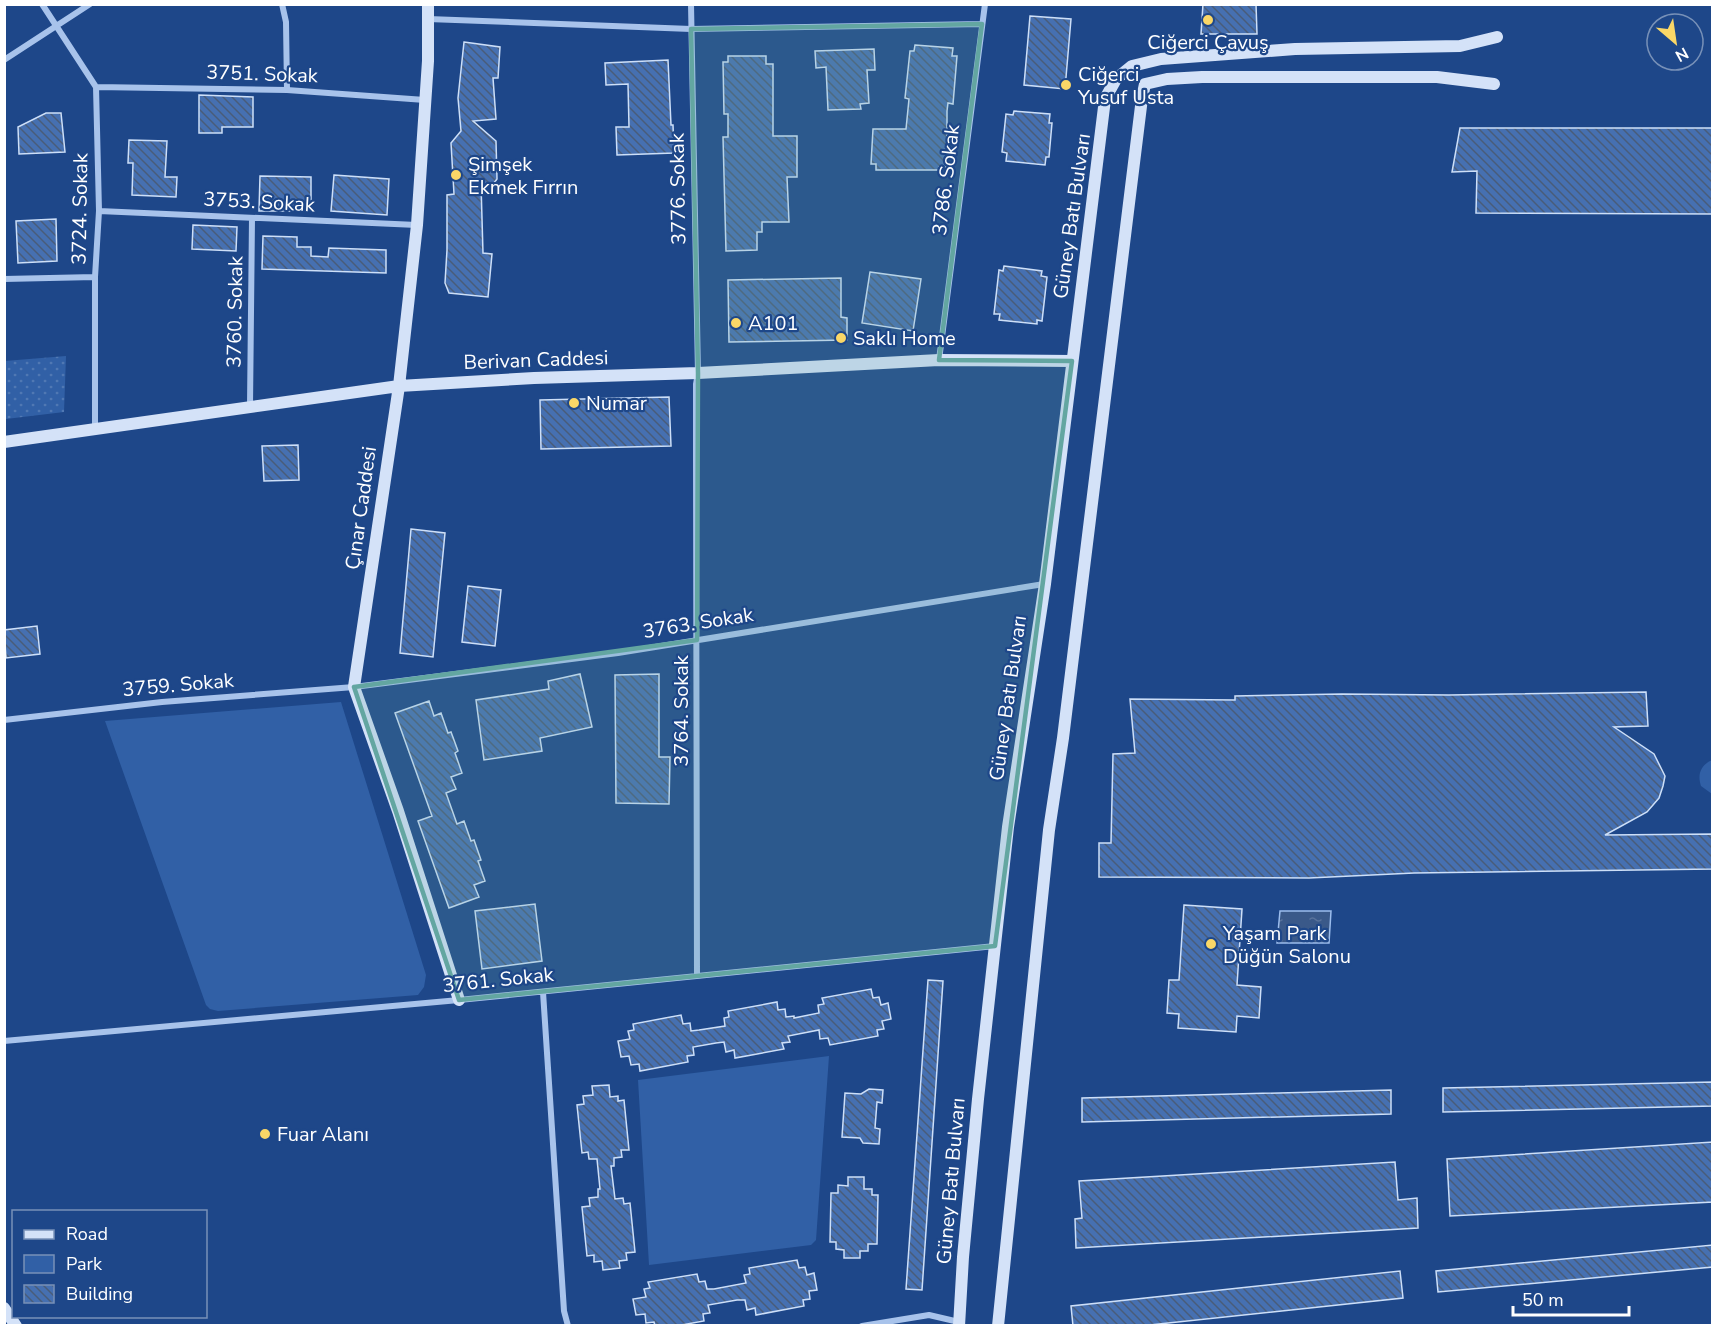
<svg xmlns="http://www.w3.org/2000/svg" width="1717" height="1330" viewBox="0 0 1717 1330" font-family="'Nunito Sans',sans-serif">
<style>
.green{fill:#3160a6}
.garden{fill:url(#garden-dots)}
.water{fill:url(#water-ripples);stroke:#9cbded;stroke-width:1.5}
.building{fill:url(#building-back-hatch);stroke:#cddff8;stroke-width:1.5}
.lines{fill:none;stroke-linecap:round;stroke-linejoin:round}
.street{stroke:#a8c3eb;stroke-width:6}
.secondary{stroke:#d4e2f8;stroke-width:12}
.marked{fill:#63a6a1;fill-opacity:0.2;stroke:#63a6a1;stroke-width:4.5;stroke-linejoin:round}
.poi-dot{fill:#fad767;stroke:#1e4789;stroke-width:2}
.labels{text-anchor:middle;dominant-baseline:central;stroke-width:4.5;stroke-linejoin:round;paint-order:stroke}
.poi-label{font-size:20px;fill:#fff;stroke:#1e4789;text-anchor:start}
.street-label{font-size:20px;fill:#fff;stroke:#1e4789}
</style>
<defs>
<pattern id="garden-dots" width="8" height="8" patternUnits="userSpaceOnUse" patternTransform="scale(1.5)"><rect width="8" height="8" fill="#3160a6"/><path d="M2 2h.1M6 6h.1" fill="none" stroke="#5078b3" stroke-width="1.8" stroke-linecap="round"/></pattern>
<pattern id="water-ripples" width="26" height="14" patternUnits="userSpaceOnUse" patternTransform="scale(1.5)"><rect width="26" height="14" fill="#3a5989"/><path d="M2 4q2-2 4 0t4 0M15 11q2-2 4 0t4 0" fill="none" stroke="#58729b"/></pattern>
<pattern id="building-back-hatch" width="6" height="6" patternUnits="userSpaceOnUse" patternTransform="scale(1.5)"><rect width="6" height="6" fill="#4670b1"/><path d="M-1 5l2 2M0 0l6 6M5-1l2 2" fill="none" stroke="#495c79"/></pattern>
</defs>
<rect width="100%" height="100%" fill="#1e4789"/>
<!-- green -->
<path class="green" d="M341,702L426,975L424,987L418,995L218,1011L210,1009L206,1005L105,721Z
M1712,760V794L1701,786C1697,774 1701,765 1712,760Z
M829,1056L816,1240L811,1245L649,1265L638,1080Z"/>
<!-- garden -->
<path class="garden" d="M66,356L64,412L6,419L5,361Z"/>
<!-- water -->
<path class="water" d="M1280,911H1331L1329,943H1277Z"/>
<!-- building -->
<path class="building" d="M1203,4H1256L1257,34H1201Z
M1030,16L1071,19L1065,89L1024,85Z
M464,42L500,47L498,78H493L496,119L473,121L496,141L497,179L494,183L481,184L483,253L492,254L488,297L449,293L445,283L447,250V195L454,194L451,143L461,131L458,98Z
M915,45L953,48L952,56H957L953,104L948,103L947,111V167H939V170H876V164H871L873,129H906L909,99L905,98L910,51H914Z
M874,49L875,70H867L869,103L860,104L861,109L828,110L826,67L816,68L815,51Z
M728,56H766V64H773V136H797V177H787L789,222H762V232H757V250L726,251L723,137H728V114H724L723,62H728Z
M668,60L671,125H673L674,153L617,155L616,127H629L628,84L606,85L605,63Z
M199,95L253,97V127H222V133H199Z
M1014,111L1050,114L1049,123H1052L1049,157H1046L1045,165L1006,161L1007,153L1002,152L1006,114L1013,115Z
M46,113H61L65,152L19,154L18,127Z
M1460,128H1713V214L1476,213L1477,171L1452,172Z
M129,140L167,141L165,177H177L176,197L132,195L133,163H128Z
M334,175L389,179L387,215L331,211Z
M260,176L311,177V211H259Z
M56,219L57,261L18,263L16,221Z
M193,225L237,227L236,251L192,249Z
M263,236L297,237V247H311V256L328,257L329,248L386,250V273L262,269Z
M1004,266L1042,271L1041,276L1047,277L1042,321L1037,320V324L999,320L1000,314H994L999,270L1003,271Z
M870,272L921,279L913,331L862,323Z
M841,278V317L847,318V340L729,342L728,280Z
M669,397L671,446L541,449L540,400Z
M298,445L299,480L264,481L262,446Z
M411,529L445,533L433,657L400,653Z
M468,586L501,590L495,646L462,642Z
M37,626L40,654L6,658L4,630Z
M580,674L592,727L540,738L542,751L484,760L476,700L549,689L548,681Z
M659,674V757H670L669,804L616,803L615,675Z
M1646,692L1648,726L1614,727L1654,754L1665,776L1663,786L1659,798L1647,812L1605,835L1713,834V869L1414,873L1309,878L1099,877V843H1111L1113,754L1135,753L1130,699L1235,700V696L1342,694L1449,695Z
M429,701L434,716L441,713L448,733L451,732L458,751L455,753L462,773L451,777L456,789L446,793L457,824L464,821L471,841L474,840L481,860L478,861L485,881L474,885L479,897L449,908L418,821L432,816L395,713Z
M535,904L542,961L482,969L475,911Z
M1184,905L1242,909L1237,985L1261,987L1259,1018L1237,1016L1236,1032L1178,1028L1179,1014L1167,1013L1169,980H1179Z
M928,980L943,981L922,1290L906,1289Z
M871,989L873,998L879,997L881,1005L888,1003L891,1019L882,1021L884,1029L877,1030L878,1036L830,1045L828,1038L820,1039L819,1030L788,1036L790,1042L782,1043L784,1049L735,1058L734,1050L726,1052L724,1042L716,1043L693,1047L694,1055L687,1056L688,1062L640,1071L639,1064L631,1065L629,1056L621,1057L618,1041L630,1039L628,1031L634,1030L633,1024L681,1015L683,1024L690,1023L691,1031L699,1030L725,1026L724,1018L729,1017L728,1011L777,1002L778,1010L785,1009L786,1017L794,1016V1018L819,1013L818,1005L824,1004L822,998Z
M1713,1082V1106L1443,1112V1088Z
M609,1085L610,1097L618,1096V1101L624,1100L629,1150H621L622,1157L614,1158V1166H611L615,1199L623,1198L624,1204L630,1203L635,1252L626,1253L627,1260L619,1261L620,1268L603,1270L602,1261L594,1262V1255L587,1256L582,1207L590,1206L589,1198L598,1197V1189H600L597,1159H589L588,1152L582,1153L577,1105L584,1104L583,1096L593,1095L592,1086Z
M869,1089L883,1090L882,1103L877,1102L875,1128L880,1129L879,1144L863,1143L860,1138L842,1137L845,1093L861,1094Z
M1391,1090V1114L1082,1122V1098Z
M1713,1142V1202L1450,1216L1447,1159Z
M1395,1162L1398,1200L1417,1198L1418,1228L1076,1248L1075,1219L1082,1218L1079,1181Z
M848,1177H864V1189H872V1195H878L877,1244H868V1251H860V1258H844V1250L836,1249V1242H830L831,1193H838V1185L848,1186Z
M1713,1245V1267L1438,1292L1436,1271Z
M797,1260L799,1268L805,1267L807,1275L814,1273L817,1290L809,1291L810,1299L803,1300L804,1306L756,1315L755,1308L747,1310L745,1300H737L708,1305L710,1313L703,1314L704,1321L676,1326H655L654,1322L646,1323L645,1314L636,1315L633,1299L646,1297L644,1289L650,1288L648,1282L697,1274L699,1282L705,1281L707,1289H714L746,1283L744,1275L750,1274L749,1268Z
M1400,1271L1403,1298L1140,1326H1073L1071,1306Z"/>
<g class="lines">
<!-- street -->
<path class="street" d="M42,4L96,87L99,211L95,277V429
M282,4L286,22L287,90
M691,4L698,373L696,384V459L697,976
M428,19L691,29L982,24
M4,60L90,4
M96,87L287,90L425,100
M99,211L417,225
M4,279L95,277
M939,360L985,4
M250,406L252,218
M4,720L162,702L354,687L618,653L1044,584
M543,992L564,1311L568,1326
M4,1041L459,1000L995,946
M862,1326L929,1315L959,1322"/>
<!-- secondary -->
<path class="secondary" d="M428,4V61L417,225L399,386L354,687L398,811L459,1000
M4,442L399,386L534,378L698,373L939,360L1072,361
M4,1308L16,1326
M959,1326L963,1257L978,1099L1008,827L1045,584L1105,99L1116,79L1132,66L1161,59L1295,49L1460,46L1497,37
M998,1326L1049,830L1063,738L1142,98L1145,84L1167,79L1202,77H1437L1494,84"/>
</g>
<!-- marked area -->
<path class="marked" d="M982,24L939,360L1072,361L995,946L459,1000L354,687L697,640L698,373L691,29Z"/>
<!-- markers -->
<g class="poi-dot">
<circle cx="1208" cy="20" r="6"/>
<circle cx="1066" cy="85" r="6"/>
<circle cx="456" cy="175" r="6"/>
<circle cx="736" cy="323" r="6"/>
<circle cx="841" cy="338" r="6"/>
<circle cx="574" cy="403" r="6"/>
<circle cx="1211" cy="944" r="6"/>
<circle cx="265" cy="1134" r="6"/>
</g>
<g class="labels">
<!-- poi labels -->
<g class="poi-label">
<text x="1208" y="42" text-anchor="middle">Ciğerci Çavuş</text>
<text x="1078" y="74">Ciğerci<tspan x="1078" dy="23">Yusuf Usta</tspan></text>
<text x="468" y="164">Şimşek<tspan x="468" dy="23">Ekmek Fırrın</tspan></text>
<text x="748" y="323">A101</text>
<text x="853" y="338">Saklı Home</text>
<text x="586" y="403">Numar</text>
<text x="1223" y="933">Yaşam Park<tspan x="1223" dy="23">Düğün Salonu</tspan></text>
<text x="277" y="1134">Fuar Alanı</text>
</g>
<!-- street labels -->
<g class="street-label">
<text transform="translate(262 74) rotate(2)">3751. Sokak</text>
<text transform="translate(946 180) rotate(-83)">3786. Sokak</text>
<text transform="translate(678 189) rotate(-91)">3776. Sokak</text>
<text transform="translate(259 202) rotate(3)">3753. Sokak</text>
<text transform="translate(80 209) rotate(-89)">3724. Sokak</text>
<text transform="translate(1072 216) rotate(-82)">Güney Batı Bulvarı</text>
<text transform="translate(235 312) rotate(-89)">3760. Sokak</text>
<text transform="translate(536 360) rotate(-2)">Berivan Caddesi</text>
<text transform="translate(361 508) rotate(-82)">Çınar Caddesi</text>
<text transform="translate(698 623) rotate(-9)">3763. Sokak</text>
<text transform="translate(178 685) rotate(-5)">3759. Sokak</text>
<text transform="translate(1008 698) rotate(-82)">Güney Batı Bulvarı</text>
<text transform="translate(681 711) rotate(-90)">3764. Sokak</text>
<text transform="translate(498 980) rotate(-6)">3761. Sokak</text>
<text transform="translate(951 1181) rotate(-85)">Güney Batı Bulvarı</text>
</g>
</g>
<!-- border -->
<rect width="1717" height="1330" fill="none" stroke="#ffffff" stroke-width="12"/>
<!-- legend -->
<rect x="12" y="1210" width="195" height="108" fill="#1e4789" stroke="#7891b8" stroke-width="1.5"/>
<rect x="24" y="1230" width="30" height="9" fill="#d4e2f8" stroke="#7891b8" stroke-width="1.5"/>
<text x="66" y="1240" font-size="18" fill="#ffffff">Road</text>
<rect x="24" y="1255" width="30" height="18" fill="#3160a6" stroke="#7891b8" stroke-width="1.5"/>
<text x="66" y="1270" font-size="18" fill="#ffffff">Park</text>
<rect x="24" y="1285" width="30" height="18" fill="url(#building-back-hatch)" stroke="#7891b8" stroke-width="1.5"/>
<text x="66" y="1300" font-size="18" fill="#ffffff">Building</text>
<!-- north arrow -->
<g transform="translate(1675 42) rotate(151)"><circle r="28" fill="#1e4789" stroke="#7891b8" stroke-width="1.5"/>
<path d="M0-4.5L10 22L0 15L-10 22Z" fill="#fad767"/>
<text y="-9" font-size="16" font-weight="bold" text-anchor="middle" fill="#ffffff">N</text>
</g>
<!-- scale -->
<path d="M1513 1306v9h116v-9" fill="none" stroke="#ffffff" stroke-width="3"/>
<text x="1522" y="1306" font-size="18" fill="#ffffff" stroke="#1e4789" stroke-width="4.5" paint-order="stroke">50 m</text>
</svg>
